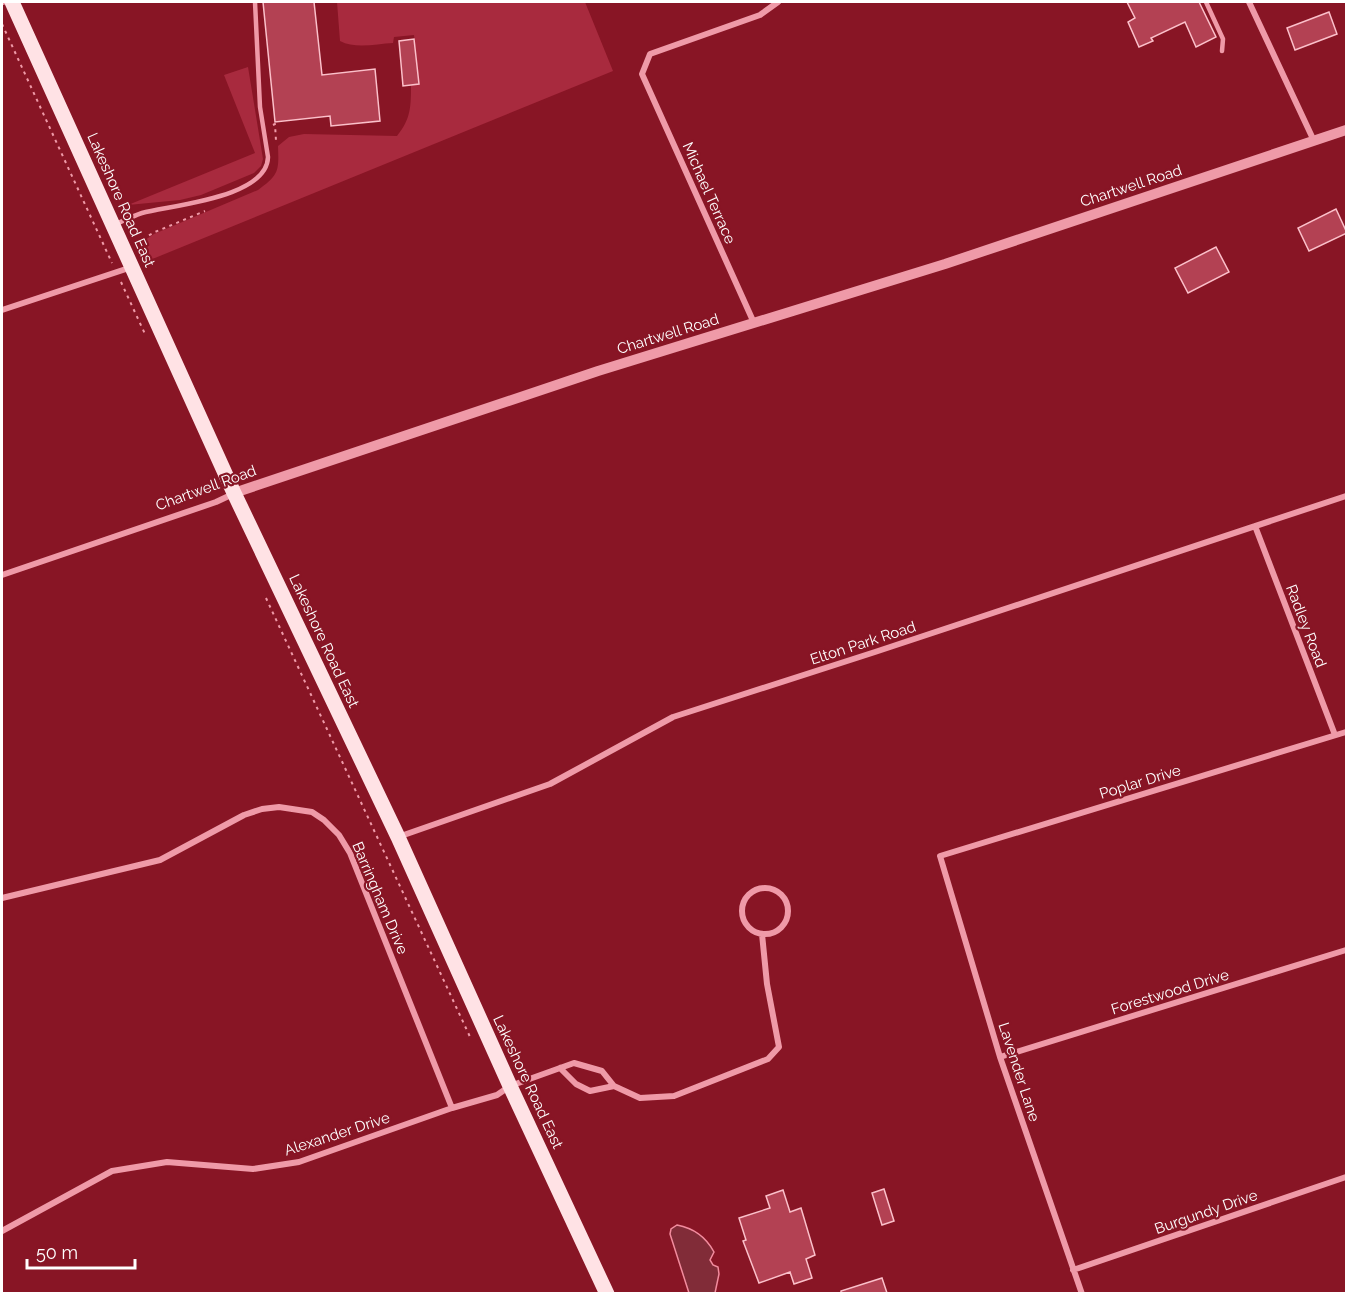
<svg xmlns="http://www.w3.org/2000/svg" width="1348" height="1295" viewBox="0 0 1348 1295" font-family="Raleway,sans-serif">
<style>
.green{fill:#a82a3e}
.water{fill:#812c38;stroke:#f28c9e;stroke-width:1.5}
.building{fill:#b34153;stroke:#fbc0ca;stroke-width:1.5}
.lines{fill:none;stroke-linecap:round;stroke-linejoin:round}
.path{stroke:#ef9aa8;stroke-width:2;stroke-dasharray:3 4.5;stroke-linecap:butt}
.service{stroke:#ef9aa8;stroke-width:4.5}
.minor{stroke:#ef9aa8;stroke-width:6}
.tertiary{stroke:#ef9aa8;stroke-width:10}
.primary{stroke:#ffe2e5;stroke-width:15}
.labels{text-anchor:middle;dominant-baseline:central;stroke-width:4.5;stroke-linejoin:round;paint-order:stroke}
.street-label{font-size:15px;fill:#fff;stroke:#881525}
</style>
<rect width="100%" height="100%" fill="#881525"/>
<!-- green -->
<path class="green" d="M337,2H585L613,71L150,260L142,242L154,234L258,190C279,175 279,171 278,146L289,137L304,134L397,136C411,119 411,106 411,85L419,84L414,35L394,37L393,43C376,44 355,49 340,41Z
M248,67L263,159L261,166L254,173L201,195L180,200L128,205L255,153L224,75Z"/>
<!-- water -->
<path class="water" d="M677,1225C693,1228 706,1237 714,1252L710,1260L713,1265L718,1267L719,1274L715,1293H689L670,1234L671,1229Z"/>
<!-- building -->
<path class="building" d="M263,2H314L322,75L375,69L380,121L331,126L330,116L275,122Z
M1127,2H1199L1216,37L1196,47L1185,22L1151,38L1153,41L1139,47L1128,22L1135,18Z
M1329,12L1337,34L1295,50L1287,28Z
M414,39L419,84L403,86L399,41Z
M1336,209L1347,233L1309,251L1298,228Z
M1216,247L1229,272L1188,293L1175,268Z
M884,1189L894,1221L882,1225L872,1193Z
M783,1190L790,1212L801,1208L815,1255L806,1259L812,1278L794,1284L790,1272L759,1283L743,1241L746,1240L739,1218L770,1208L766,1196Z
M882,1278L887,1293H841V1291Z"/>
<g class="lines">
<!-- path -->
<path class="path" d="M2,24L112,263
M273,125L275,124L276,141
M136,243L155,232L205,211
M121,282L145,334
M266,598L471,1039"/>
<!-- service -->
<path class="service" d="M1206,2L1223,39L1222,51
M116,224C125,220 133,216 142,213C172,205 267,198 268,157L260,107L255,2"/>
<!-- minor -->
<path class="minor" d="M2,2H3
M1249,2L1314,141
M2,310L132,267
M754,323L642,74L650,54L760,15L778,2
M1255,526L1335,735
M2,575L216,502L233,494
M398,837L550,784L673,717L875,652L1346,496
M742 911a23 23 0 1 1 46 0a23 23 0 1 1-46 0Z
M2,898L160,860L244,815L262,809L279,807L312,812L324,820L339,835L350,853L452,1108
M1000,1057L1346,950
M560,1068L576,1084L590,1091L614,1086
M2,1231L112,1171L167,1162L253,1169L299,1162L452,1108L497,1095L510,1086L574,1063L602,1071L614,1086L640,1098L674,1096L768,1059L779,1047L767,984L762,934
M1073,1270L1346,1177
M1082,1294L1000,1057L940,856L1346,732"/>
<!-- tertiary -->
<path class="tertiary" d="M234,493L598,371L945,264L1346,130"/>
<!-- primary -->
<path class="primary" d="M12,2L234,493L398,837L510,1086L607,1294"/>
</g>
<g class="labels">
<!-- street labels -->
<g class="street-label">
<text transform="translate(1131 186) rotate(-18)">Chartwell Road</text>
<text transform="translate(709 193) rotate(66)">Michael Terrace</text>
<text transform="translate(121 200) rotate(66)">Lakeshore Road East</text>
<text transform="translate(668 334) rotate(-17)">Chartwell Road</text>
<text transform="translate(206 488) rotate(-20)">Chartwell Road</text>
<text transform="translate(1306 626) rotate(69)">Radley Road</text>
<text transform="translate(324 641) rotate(65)">Lakeshore Road East</text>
<text transform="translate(863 643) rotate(-18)">Elton Park Road</text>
<text transform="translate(1140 782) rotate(-17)">Poplar Drive</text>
<text transform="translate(380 898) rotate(67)">Barringham Drive</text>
<text transform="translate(1170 992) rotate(-17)">Forestwood Drive</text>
<text transform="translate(1019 1072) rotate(72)">Lavender Lane</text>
<text transform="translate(528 1082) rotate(65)">Lakeshore Road East</text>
<text transform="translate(337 1134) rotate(-18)">Alexander Drive</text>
<text transform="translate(1206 1212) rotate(-19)">Burgundy Drive</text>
</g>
</g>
<!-- border -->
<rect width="1348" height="1295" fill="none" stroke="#ffffff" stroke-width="6"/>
<!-- scale -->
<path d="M27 1259v9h108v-9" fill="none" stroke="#ffffff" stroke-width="3"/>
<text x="36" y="1259" font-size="18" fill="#ffffff" stroke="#881525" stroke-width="4.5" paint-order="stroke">50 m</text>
</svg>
